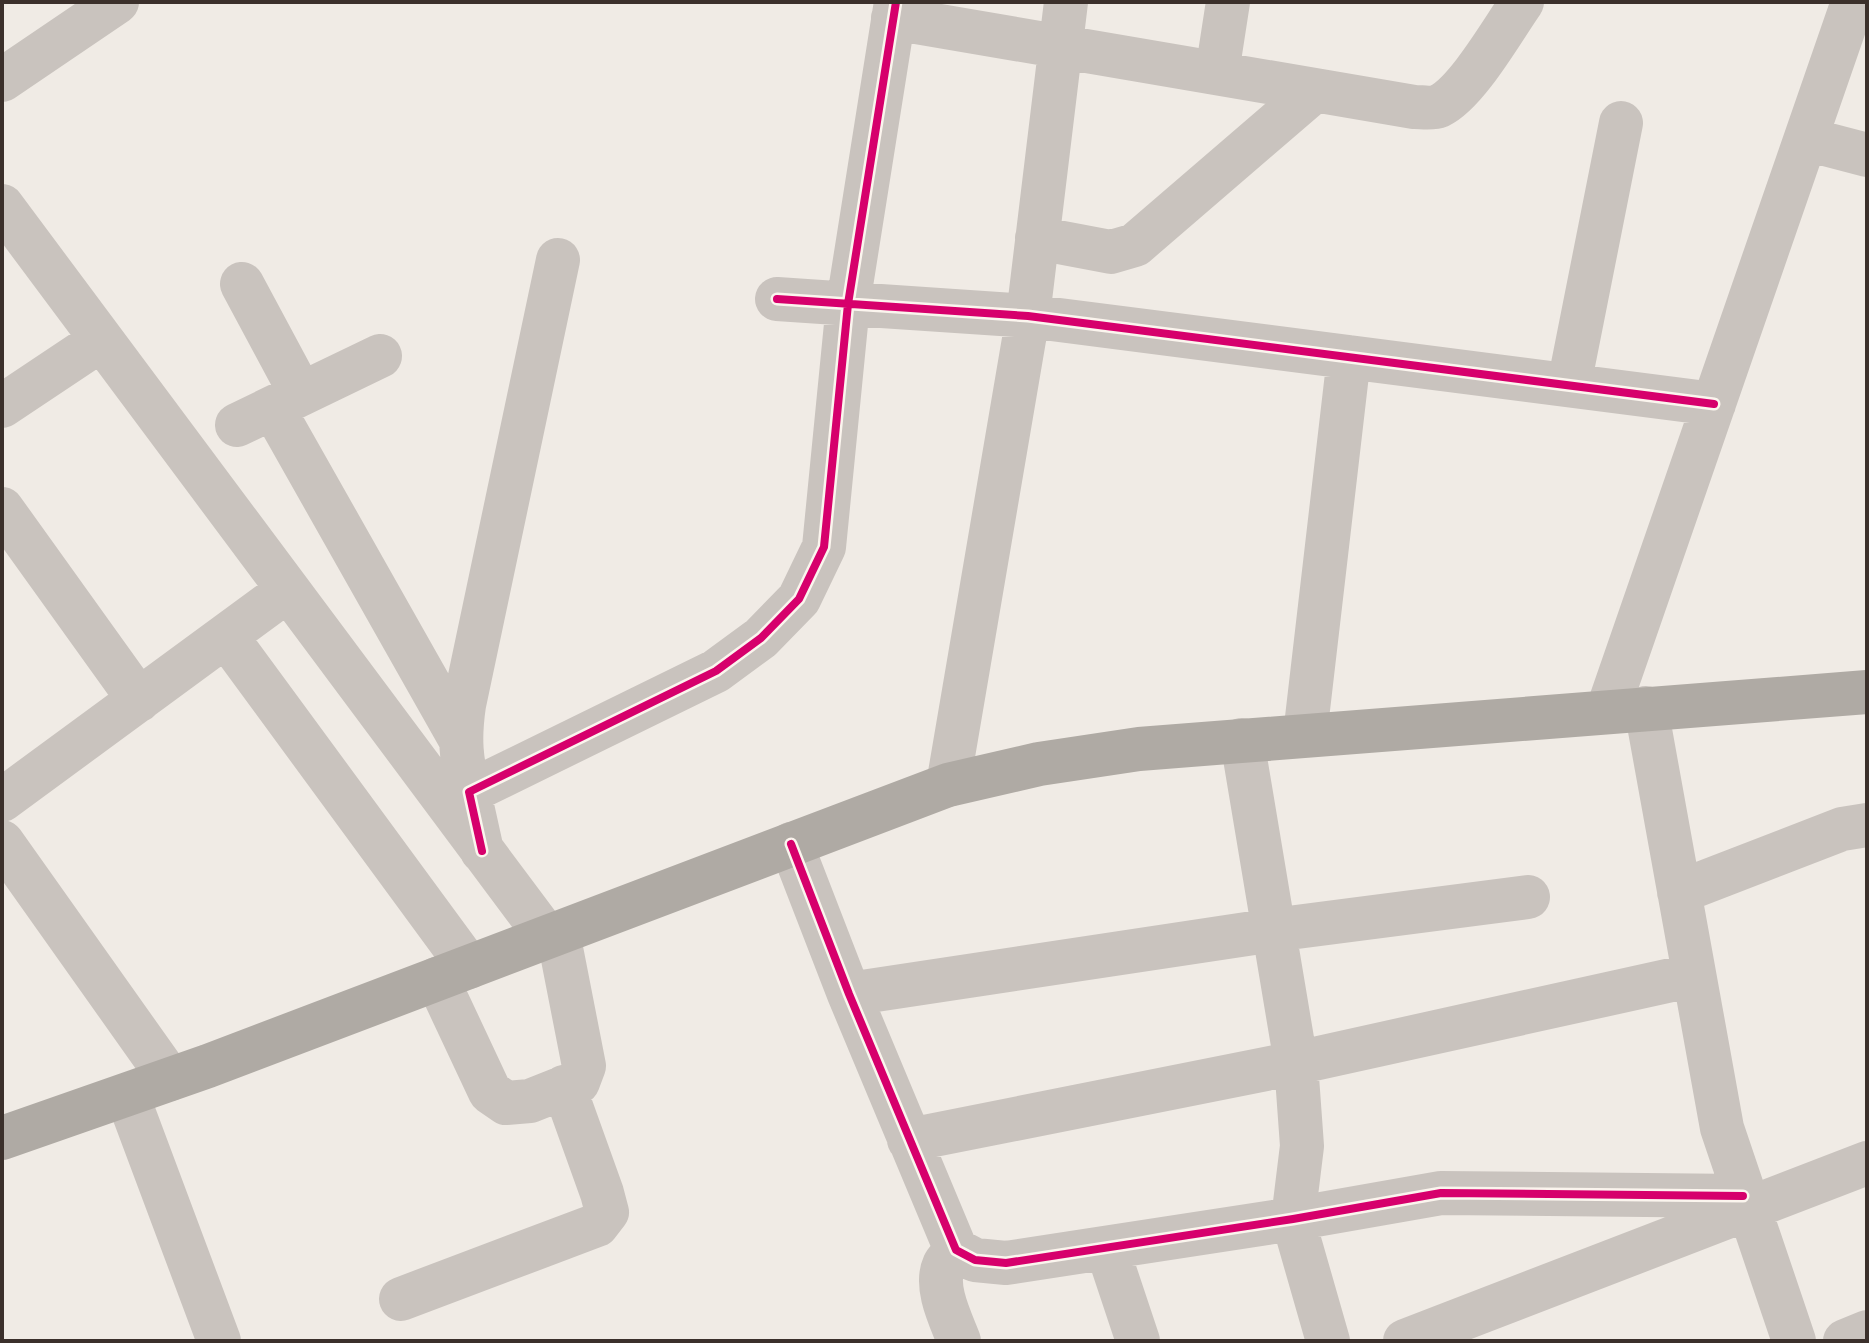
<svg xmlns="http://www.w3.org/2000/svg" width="1869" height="1343" viewBox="0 0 1869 1343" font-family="Helvetica,sans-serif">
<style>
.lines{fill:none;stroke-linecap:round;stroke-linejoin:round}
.minor{stroke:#c9c3be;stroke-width:44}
.highway{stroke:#afaaa4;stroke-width:44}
.cycleway-casing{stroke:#fbf5ee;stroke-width:13}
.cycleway{stroke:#d6006c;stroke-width:8}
</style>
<rect width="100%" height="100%" fill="#f0ebe5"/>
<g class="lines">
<!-- minor -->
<path class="minor" d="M893,18L1414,107C1422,107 1432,109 1439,106C1467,93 1503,29 1522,2
M1217,73L1228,2
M2,80L117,2
M1806,139L1867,155
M2,206L547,937
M1037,238L1111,252L1135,245L1315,90
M242,284L301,394
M777,299L1028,316L1714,404
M1569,385L1621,123
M2,406L101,340
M273,408L459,737
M237,425L380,356
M2,509L139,700
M226,636L469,967
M1646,708L1722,1128L1794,1341
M1607,712L1853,2
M1305,735L1349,357
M1242,740L1296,1063L1302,1146L1293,1219L1328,1341
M948,785L1028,316L1066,2
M469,792C461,759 459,739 464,705L558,260
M2,800L288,590
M2,842L170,1079
M791,844L849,994L956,1250L975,1260L1006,1263L1293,1219L1441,1193L1743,1196
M482,851L469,792L716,671L761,638L799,599L824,547L848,304L896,2
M1679,892L1842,829L1867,825
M437,979L490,1092L506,1103L530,1101L578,1082L584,1066L558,933
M849,994L1273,930L1528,897
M127,1095L219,1341
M909,1140L1296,1063L1694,975
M1107,1248L1138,1341
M956,1250C953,1255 946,1260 944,1265C934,1287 951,1320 959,1341
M401,1299L597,1225L607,1212L602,1193L564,1087
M1405,1341L1867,1163
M1845,1341L1867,1332"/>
<!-- highway -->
<path class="highway" d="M2,1138L208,1066L948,785L1039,764L1139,749L1867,692"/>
<!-- cycleway casing -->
<g class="cycleway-casing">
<path id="cycleway" d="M777,299L1028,316L1714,404
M791,844L849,994L956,1250L975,1260L1006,1263L1293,1219L1441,1193L1743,1196
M482,851L469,792L716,671L761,638L799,599L824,547L848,304L896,2"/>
</g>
<!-- cycleway -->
<use href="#cycleway" class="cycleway"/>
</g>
<!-- border -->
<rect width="1869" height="1343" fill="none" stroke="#3b302b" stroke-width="8"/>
</svg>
